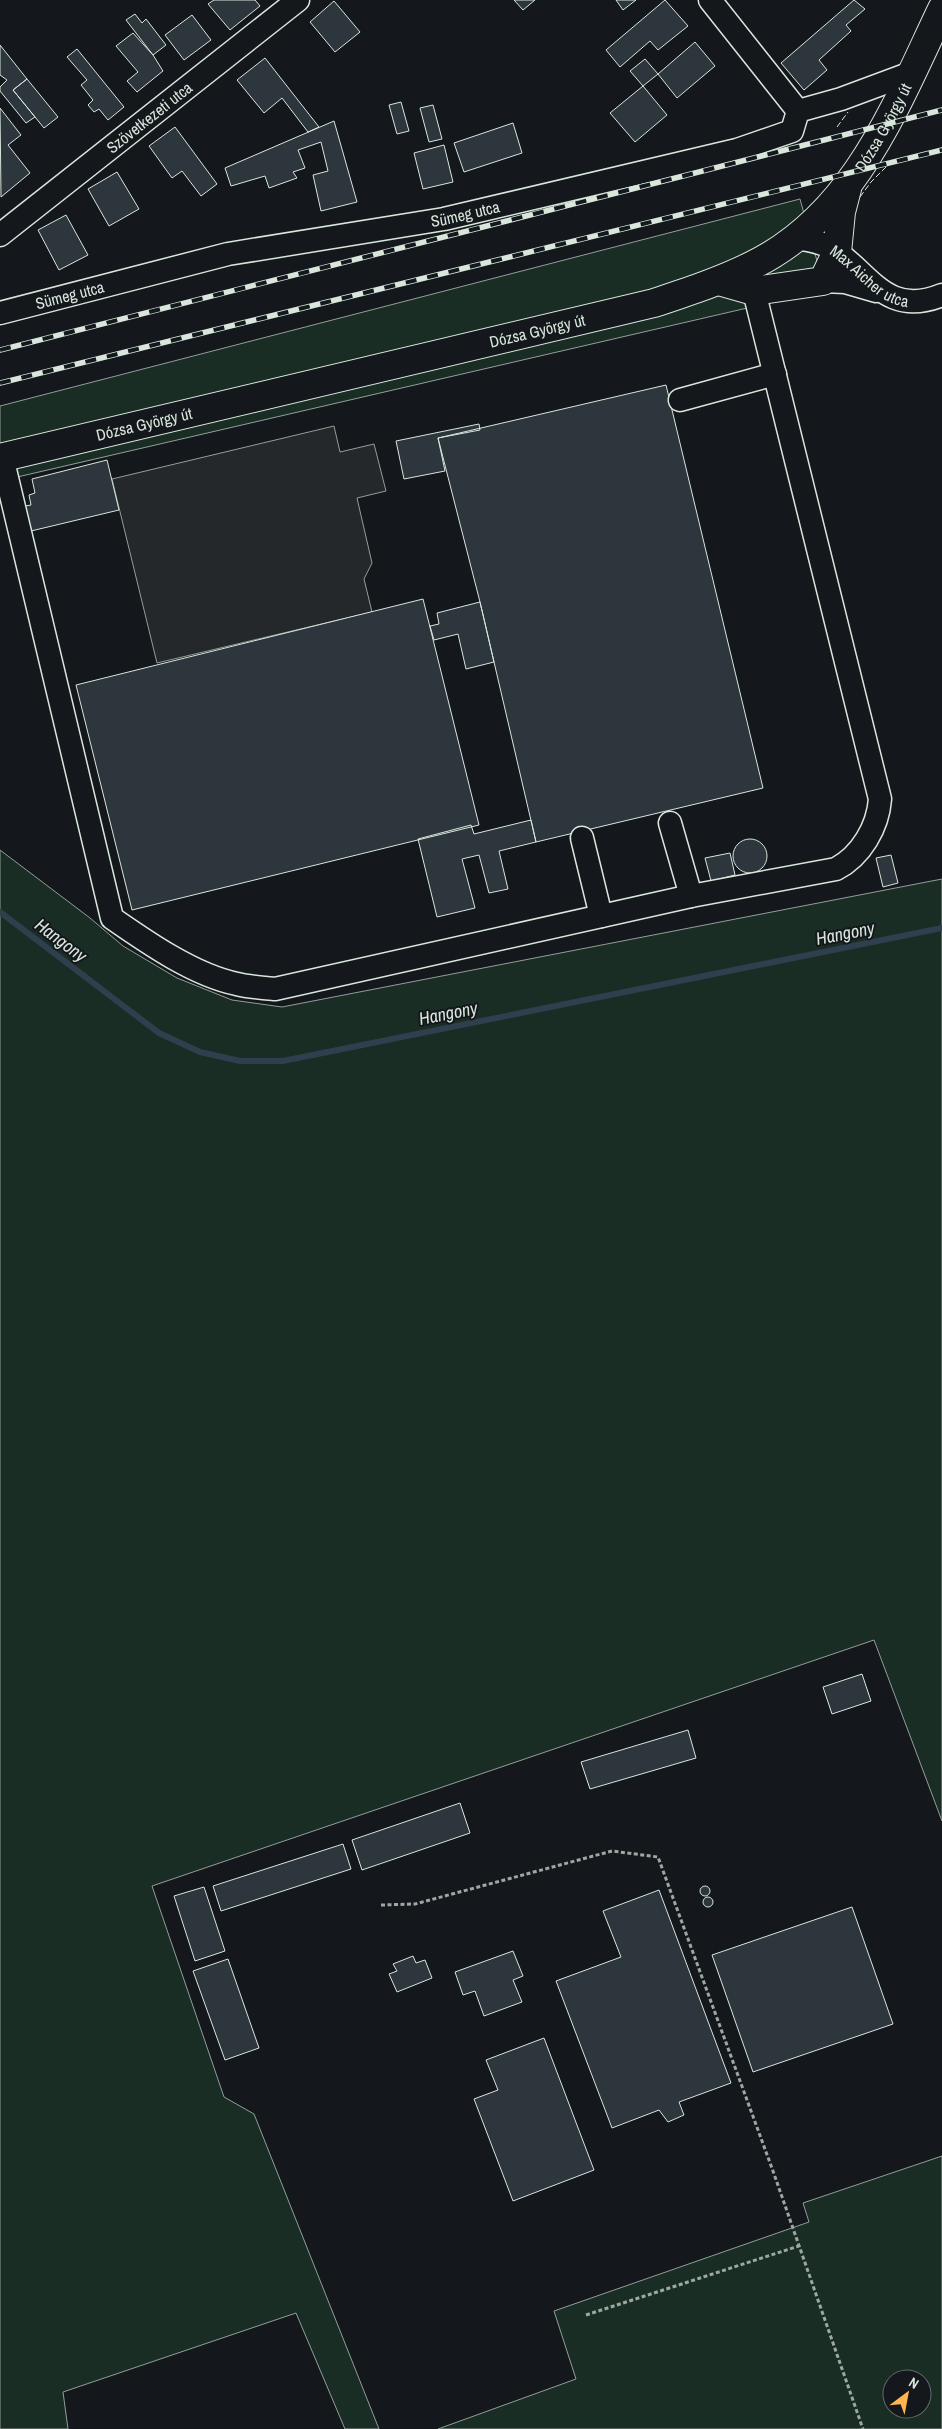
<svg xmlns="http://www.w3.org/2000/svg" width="942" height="2429" viewBox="0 0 942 2429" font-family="'Archivo Narrow',sans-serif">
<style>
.green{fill:#1a2d24;stroke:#939e99;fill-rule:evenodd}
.parking{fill:#24282b;stroke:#939e99}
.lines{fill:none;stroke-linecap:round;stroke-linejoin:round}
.stream{stroke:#2f3f4d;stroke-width:6}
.building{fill:#2c363c;stroke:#d8e6dc}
.minor-casing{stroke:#d8e6dc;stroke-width:25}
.major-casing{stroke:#d8e6dc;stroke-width:30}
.path{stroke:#9da8a2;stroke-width:3;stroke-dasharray:4 2.5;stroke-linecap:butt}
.minor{stroke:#14181c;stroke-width:22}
.major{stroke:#14181c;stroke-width:28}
.rail-casing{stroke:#d8e6dc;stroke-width:5.5}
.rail{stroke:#14181c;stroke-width:4;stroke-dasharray:11;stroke-linecap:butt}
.fence{stroke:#d8e6dc;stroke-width:1;stroke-dasharray:6 2.5;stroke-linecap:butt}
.labels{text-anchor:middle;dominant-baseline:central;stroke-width:4;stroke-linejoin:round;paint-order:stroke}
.street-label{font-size:16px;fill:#d8e6dc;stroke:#14181c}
.water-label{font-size:18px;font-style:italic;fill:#d8e6dc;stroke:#14181c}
</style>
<rect width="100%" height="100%" fill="#14181c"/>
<!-- green -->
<path class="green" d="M800,199L825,290L0,481V406Z
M0,850L90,918L123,946L177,978L232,1000L282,1007L942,879V1821L874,1640L152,1886L224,2097L254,2114L379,2429H345L296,2313L63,2392L68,2429H0Z
M942,2156V2429H438L576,2379L554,2311L809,2222L803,2203ZM892,2379H922V2409H892Z"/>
<!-- parking -->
<path class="parking" d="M334,426L340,452L374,444L386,491L357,498L372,563L364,579L372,612L157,663L112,479Z"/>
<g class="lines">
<!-- stream -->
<path class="stream" d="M0,912L159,1033L200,1052L240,1061H283L942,928"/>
</g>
<!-- building -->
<path class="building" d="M214,0H255L260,6L230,30L208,4Z
M514,0H535L523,10Z
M616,0H636L623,10Z
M665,0L688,26L658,50L650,41L620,67L606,50Z
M854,0L865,9L846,25L851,31L819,60L827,70L804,90L781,63Z
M334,1L360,32L335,52L310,22Z
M135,14L142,23L146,19L166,45L153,55L126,20Z
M192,15L211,40L184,60L165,35Z
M133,33L153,55L163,71L137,92L127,81L138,72L116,46Z
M695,42L715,66L677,98L658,74Z
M0,45L27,79L13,90L35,117L26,123L0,91V87L7,80L0,75Z
M77,49L124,107L108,120L99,109L94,112L88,105L93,100L81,85L87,80L67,57Z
M265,58L319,127L308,132L282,98L264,113L237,80Z
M645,59L658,74L643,86L630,71Z
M27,79L58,117L44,128L13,90Z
M643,86L667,115L635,142L610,113Z
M401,102L409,131L397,134L389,105Z
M433,105L442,139L429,142L420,108Z
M0,108L21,135L8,145L30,173L1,197Z
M334,121L357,202L321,211L313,175L328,171L321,142L298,150L305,168L293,172L297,178L269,188L265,176L231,186L225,168Z
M513,123L522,153L464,172L454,143Z
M175,127L217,184L201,196L182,171L172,178L149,146Z
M444,145L453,182L423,189L414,153Z
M117,172L139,209L109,226L88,189Z
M66,215L88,255L59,270L38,230Z
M666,385L763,788L536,842L480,602L438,438Z
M479,424L480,430L438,438L445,471L404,479L396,441Z
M107,460L119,510L31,531L25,506L31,505L29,495L35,493L32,479Z
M423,599L479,825L132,910L76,685Z
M480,602L494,662L466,669L458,634L434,640L430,626L439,624L437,613Z
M531,820L536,842L499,851L508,889L489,893L479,855L462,859L475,908L437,917L418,839L471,825L474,834Z
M733 856a17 17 0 1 1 34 0a17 17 0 1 1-34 0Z
M730,853L735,875L711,881L705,858Z
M891,855L898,883L883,887L876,858Z
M862,1674L871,1701L832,1714L823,1687Z
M688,1730L696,1758L590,1789L581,1762Z
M460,1803L470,1833L362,1870L352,1840Z
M343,1844L351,1869L221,1911L213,1886Z
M700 1891a5 5 0 1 1 10 0a5 5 0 1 1-10 0Z
M204,1887L225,1951L195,1961L174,1896Z
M659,1890L731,2083L679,2102L684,2115L668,2122L659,2110L612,2128L556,1981L621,1957L603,1911Z
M703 1902a5 5 0 1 1 10 0a5 5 0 1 1-10 0Z
M852,1907L893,2024L753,2072L712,1955Z
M513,1951L523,1976L513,1980L522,2002L484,2016L475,1991L463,1995L455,1972Z
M413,1956L416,1963L425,1960L432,1978L397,1992L389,1974L397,1971L393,1964Z
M228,1959L259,2048L225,2060L193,1971Z
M544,2038L594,2170L513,2201L474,2099L498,2090L486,2060Z"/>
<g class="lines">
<!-- minor casing -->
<g class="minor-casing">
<g id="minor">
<path d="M710,0L798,111"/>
<path id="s1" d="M0,235L298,0"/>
<path id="s2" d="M795,238C807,240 819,241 829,247C868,269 884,319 942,295"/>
<path d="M823,281L845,282L876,291"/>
<path id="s3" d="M0,313L228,254L444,219L737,150L792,131L798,111L841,99L911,73"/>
<path d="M680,400L775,374"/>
<path d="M2,457L112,918C148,943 194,975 237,984C249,987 263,988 275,989L691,896L836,869C861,856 878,827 880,799L754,291"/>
<path d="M670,823L691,896"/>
<path d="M582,838L601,916"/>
</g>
</g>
<!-- major casing -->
<g class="major-casing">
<g id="major">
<path d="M719,281L754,291L823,281L837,252L841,212L847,189"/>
<path id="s4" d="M0,458L654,303C687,292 721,281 753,265C855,215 896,105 942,9"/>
</g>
</g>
<!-- path -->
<path class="path" d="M381,1905L415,1904L612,1851L658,1857L773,2171L863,2429
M586,2315L799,2246"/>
<!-- minor -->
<use href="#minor" class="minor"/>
<!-- major -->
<use href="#major" class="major"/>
<!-- rail casing -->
<g class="rail-casing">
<path id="rail" d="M0,350L942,110
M0,383L942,150"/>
</g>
<!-- rail -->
<use href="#rail" class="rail"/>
<!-- fence -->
<path class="fence" d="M837,127L848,112
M860,197L871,182L886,167"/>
</g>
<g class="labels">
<!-- street labels -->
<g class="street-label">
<text stroke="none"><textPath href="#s1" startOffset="190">Szövetkezeti utca</textPath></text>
<text stroke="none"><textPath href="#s4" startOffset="971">Dózsa György út</textPath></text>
<text stroke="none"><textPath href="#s3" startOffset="476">Sümeg utca</textPath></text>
<text stroke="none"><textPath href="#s2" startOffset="86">Max Aicher utca</textPath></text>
<text stroke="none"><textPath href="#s3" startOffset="72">Sümeg utca</textPath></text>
<text stroke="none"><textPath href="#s4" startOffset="552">Dózsa György út</textPath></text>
<text stroke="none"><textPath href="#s4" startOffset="148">Dózsa György út</textPath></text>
</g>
<!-- water labels -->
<g class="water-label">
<text transform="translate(845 933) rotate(-11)">Hangony</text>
<text transform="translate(61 940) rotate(37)">Hangony</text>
<text transform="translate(448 1013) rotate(-11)">Hangony</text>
</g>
</g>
<!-- north arrow -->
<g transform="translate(907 2394) rotate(32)"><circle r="24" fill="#14181c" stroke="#626a69"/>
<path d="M0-4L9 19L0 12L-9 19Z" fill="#ffb74d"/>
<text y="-8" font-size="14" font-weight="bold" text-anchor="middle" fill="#d8e6dc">N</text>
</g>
</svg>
